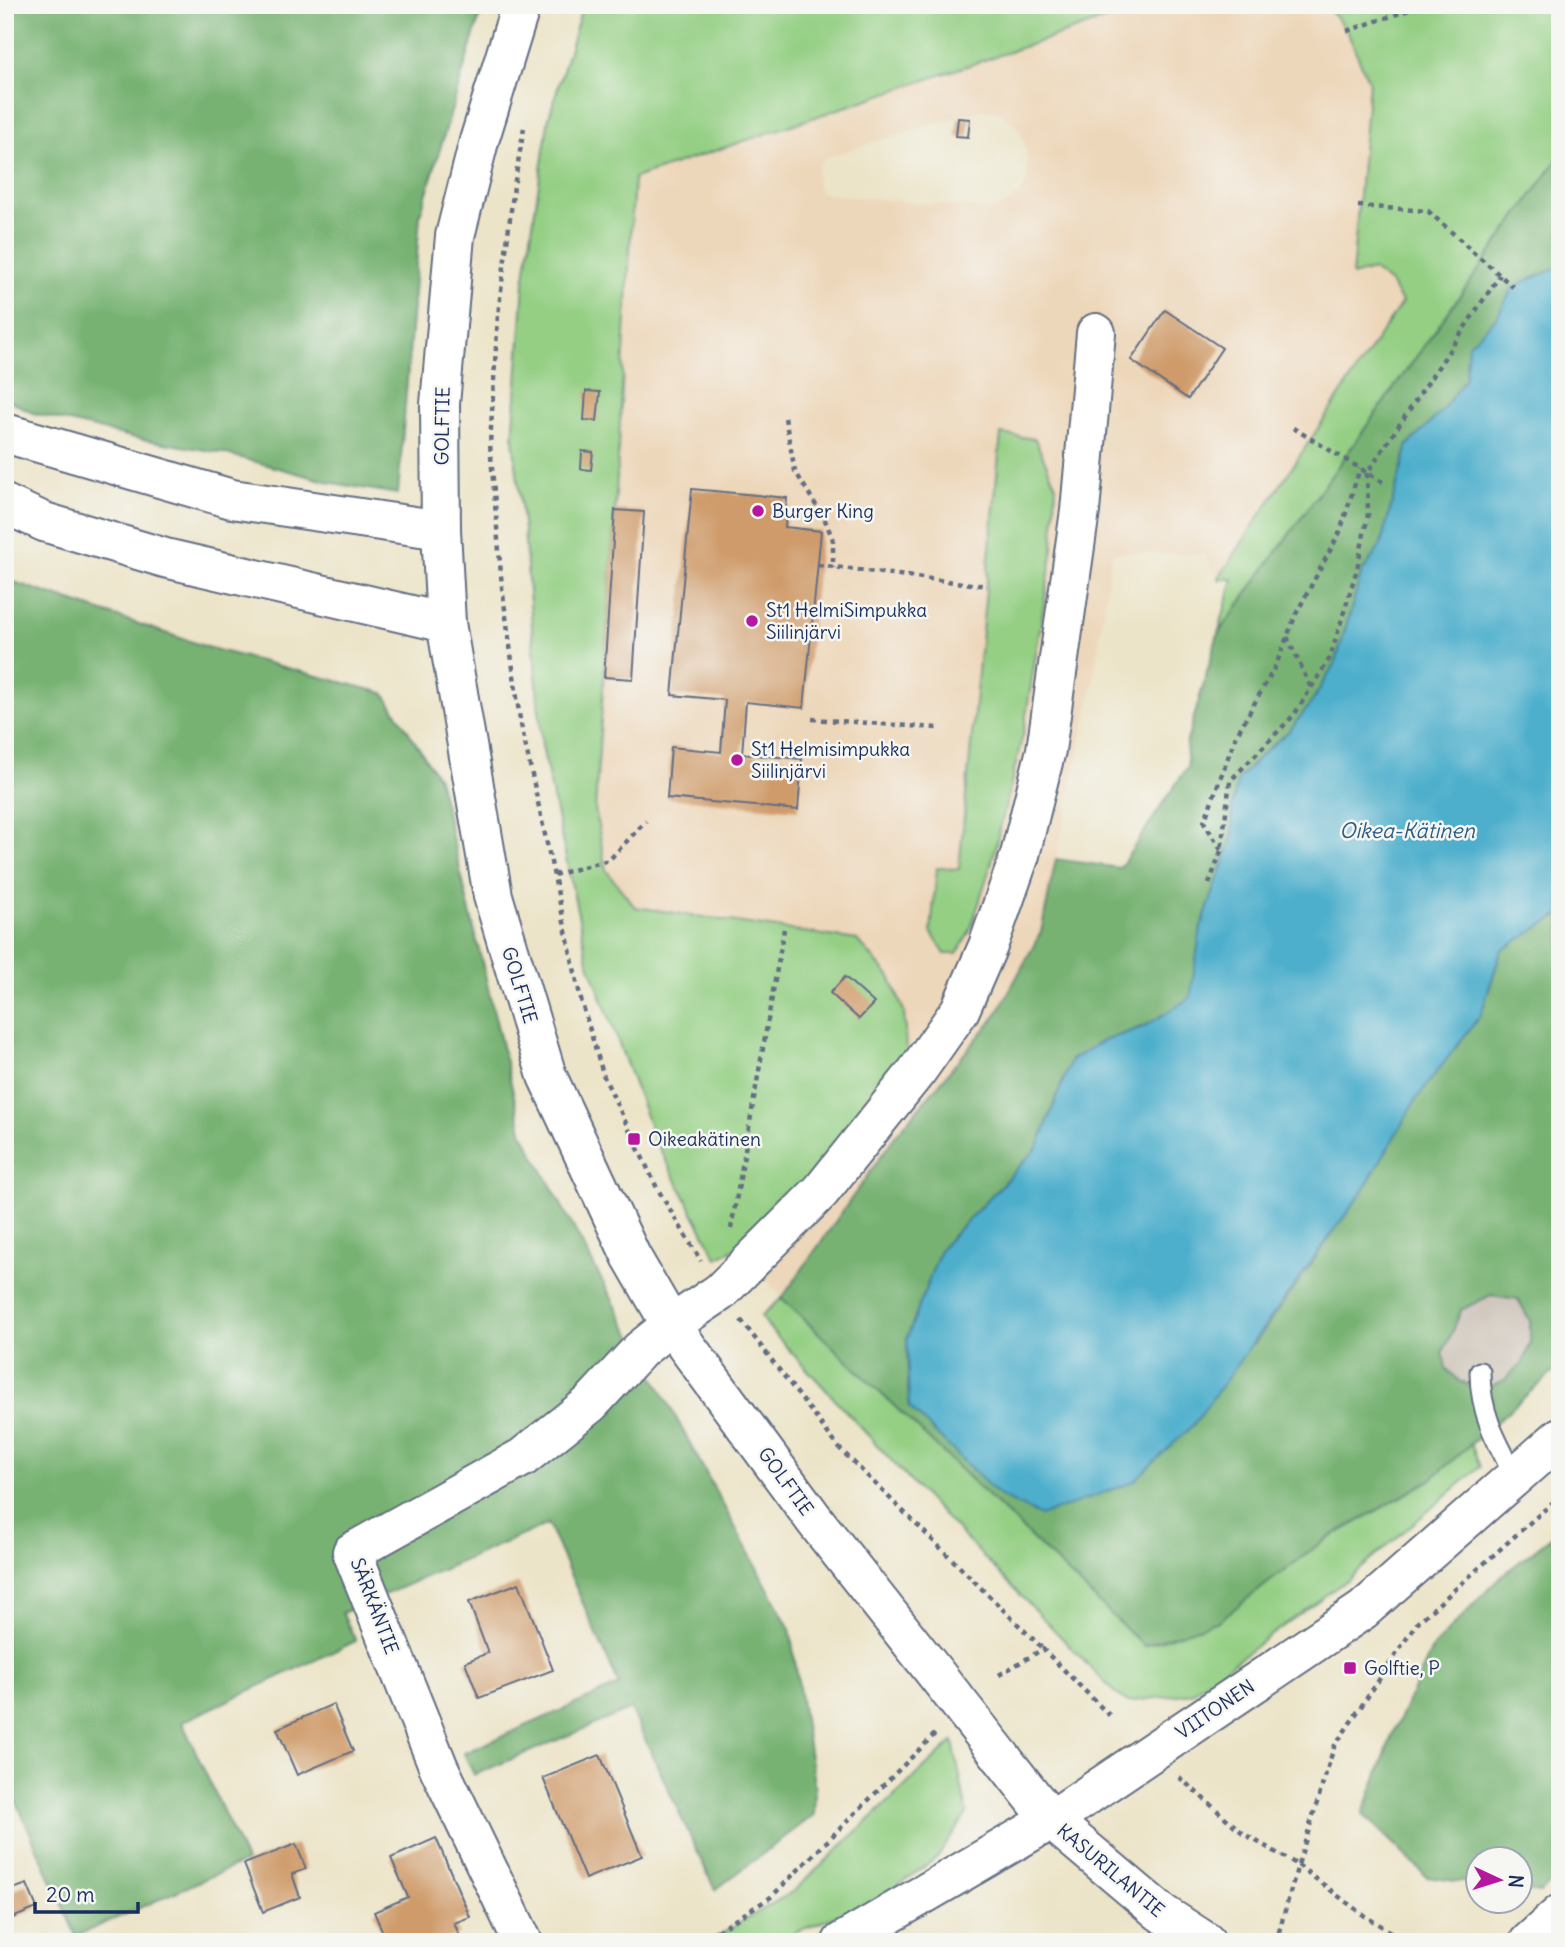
<svg xmlns="http://www.w3.org/2000/svg" width="1565" height="1947" viewBox="0 0 1565 1947" font-family="Delius,sans-serif">
<style>
.built{fill:#edd7ba;fill-rule:evenodd}
.industrial{fill:#ccc2b8}
.green{fill:#94cf84;stroke:#587f71;stroke-width:2}
.forest{fill:#77b272;stroke:#497068;stroke-width:2;fill-rule:evenodd}
.water{fill:#4dafcc;stroke:#346f95;stroke-width:2}
.building{fill:#cf9b6a}
.lines{fill:none;stroke-linecap:round;stroke-linejoin:round}
.lane-casing{stroke:#646e83;stroke-width:23}
.street-casing{stroke:#646e83;stroke-width:42}
.secondary-casing{stroke:#646e83;stroke-width:42}
.highway-casing{stroke:#646e83;stroke-width:42}
.path{stroke:#646e83;stroke-width:4.5;stroke-dasharray:5 5;stroke-linecap:butt}
.lane{stroke:#fff;stroke-width:19}
.street{stroke:#fff;stroke-width:38}
.secondary{stroke:#fff;stroke-width:38}
.highway{stroke:#fff;stroke-width:38}
.poi-dot{fill:#b5179e;stroke:#f6f6f2;stroke-width:2.5}
.labels{text-anchor:middle;dominant-baseline:central;stroke-width:5;stroke-linejoin:round;paint-order:stroke}
.street-label{font-size:19px;fill:#1b2f5e;stroke:#f6f6f2}
.poi-label{font-size:19px;fill:#1b2f5e;stroke:#f6f6f2;text-anchor:start}
.water-label{font-size:21px;font-style:italic;fill:#2c5c84;stroke:#f6f6f2}
</style>
<rect width="100%" height="100%" fill="#f6f6f2"/>
<filter id="ink" filterUnits="userSpaceOnUse"><feTurbulence type="fractalNoise" baseFrequency=".0143" numOctaves="2"/><feDisplacementMap in="SourceGraphic" scale="14" xChannelSelector="R" yChannelSelector="G"/><feConvolveMatrix kernelMatrix="1 2 1 2 8 2 1 2 1" color-interpolation-filters="sRGB"/></filter>
<filter id="wash" filterUnits="userSpaceOnUse"><feTurbulence type="fractalNoise" baseFrequency=".00686" numOctaves="4" result="noise"/><feDisplacementMap in="SourceGraphic" scale="28" xChannelSelector="R" yChannelSelector="G"/><feGaussianBlur stdDeviation="1.57" result="paint"/><feColorMatrix in="noise" values="0 0 0 0 0 0 0 0 0 0 0 0 0 0 0 0 0 1.4 0 .05"/><feComposite in="paint" operator="in"/></filter>
<g filter="url(#wash)">
<rect width="100%" height="100%" fill="#ece4c8"/>
<!-- built -->
<path class="built" d="M1148,5H1326L1347,31L1369,82L1352,275L1373,270L1390,283L1402,302L1218,579L1205,555L1112,552L1093,684L1041,932L996,1016L895,1136L782,1298L737,1247L761,1235L904,1011L890,977L857,940L635,907L606,870L595,809L615,510L634,178ZM979,110L996,111L1017,127L1023,137L1027,154V180L1020,193L1006,205L993,210L827,194L820,191L817,186L816,173L820,164L827,157Z"/>
<!-- industrial -->
<path class="industrial" d="M1491,1295L1518,1299L1530,1320V1344L1522,1365L1503,1381L1480,1390L1459,1381L1446,1368L1443,1352L1453,1331L1461,1310Z"/>
<!-- green -->
<path class="green" d="M583,5H1148L634,178L615,510L595,809L606,870L635,907L857,940L890,977L904,1011L906,1051L888,1080L761,1235L717,1258L655,1140L588,961L542,746L524,531L513,439L524,283L549,117Z
M1326,5H1560V156L1218,634L1233,579H1218L1402,302L1390,283L1373,270L1352,276L1369,82L1347,31Z
M1001,434L1035,439L1056,486L1053,548L1023,734L992,861L970,931L957,954H945L931,932L937,868L959,869Z
M782,1298L1144,1646L1430,1480L1471,1444L1480,1467L1348,1579L1191,1693L1128,1702L1114,1692L913,1484L771,1330L761,1316Z
M953,1741L967,1813L937,1858L873,1902L770,1942H708L795,1890Z"/>
<!-- forest -->
<path class="forest" d="M5,5H483L420,216L398,494L333,483L223,453L135,438L33,413L5,398Z
M1560,156V266L1513,287L1497,317L1469,345L1465,378L1442,411L1408,445L1380,547L1362,572L1335,664L1311,703L1289,731L1262,754L1238,780L1232,808L1233,836L1201,928L1191,999L1145,1026L1101,1042L1071,1060L1038,1147L941,1248L907,1338L909,1407L1255,1343L1362,1192L1417,1098L1481,1014L1501,951L1560,914V1366L1430,1480L1326,1539L1218,1621L1144,1646L782,1298L895,1136L996,1016L1041,932L1056,859L1120,868L1188,766L1186,745L1218,634ZM1491,1295L1518,1299L1530,1321V1344L1522,1364L1503,1381L1480,1390L1459,1381L1446,1368L1443,1352L1453,1331L1461,1310Z
M5,579L210,648L384,693L438,778L523,1134L790,1629L815,1790L814,1815L715,1890L631,1709L474,1775L464,1753L619,1685L548,1524L342,1613L356,1641L182,1722L246,1861L76,1936L5,1776Z
M1560,1530V1875L1540,1893L1520,1890V1860H1478L1477,1884L1427,1877L1363,1814L1393,1733L1433,1647L1501,1576Z"/>
<!-- water -->
<path class="water" d="M1560,266V914L1501,951L1481,1014L1417,1098L1362,1192L1193,1425L1133,1482L1040,1516L997,1494L909,1407L907,1338L941,1248L1038,1147L1071,1060L1101,1042L1145,1026L1190,998L1201,928L1233,836L1232,808L1238,780L1262,754L1289,731L1311,703L1335,664L1362,572L1380,547L1408,445L1442,411L1465,378L1468,345L1497,317L1513,287Z"/>
<g id="blocks">
<!-- building -->
<path class="building" d="M958,118L970,119L968,137L956,136Z
M1165,310L1222,348L1188,399L1131,360Z
M586,391L600,392L597,421L584,420Z
M582,451L593,452L591,470L581,469Z
M692,489L787,498L785,527L821,531L804,708L746,702L742,754L802,759L798,810L667,798L671,747L721,752L725,700L672,695Z
M615,510L644,512L633,679L604,677Z
M845,977L874,1003L859,1019L830,993Z
M519,1583L553,1670L479,1698L465,1662L488,1653L469,1602Z
M333,1704L353,1751L297,1775L277,1729Z
M600,1755L642,1856L585,1879L543,1778Z
M436,1838L470,1917L454,1923L459,1934L440,1942H387L374,1912L408,1897L391,1858Z
M296,1844L306,1869L292,1874L300,1897L263,1912L244,1864Z
M5,1869L13,1889L27,1884L37,1908L5,1921Z"/>
</g>
</g>
<g filter="url(#ink)">
<use href="#blocks" fill-opacity="0" stroke="#646e83" stroke-width="2"/>
<g class="lines">
<!-- lane casing -->
<g class="lane-casing">
<path id="lane" d="M1480,1372C1480,1413 1496,1441 1515,1476"/>
</g>
<!-- street casing -->
<g class="street-casing">
<path id="street" d="M523,1942L439,1768L352,1552L523,1457L590,1404L640,1350L671,1325L720,1292L821,1191L917,1071L960,1010L988,946L1020,855L1046,750L1080,511L1096,333"/>
</g>
<!-- secondary casing -->
<g class="secondary-casing">
<path id="secondary" d="M521,5L479,141L455,236L440,404L441,530L446,623L493,896L547,1076L631,1256L671,1325L816,1522L1051,1820L1160,1912L1206,1942
M842,1942L1051,1820L1363,1610L1560,1437
M1529,1942L1560,1914"/>
</g>
<!-- highway casing -->
<g class="highway-casing">
<path id="highway" d="M5,433L232,499L441,530
M5,504L44,522L165,558L446,623"/>
</g>
<!-- path -->
<path class="path" d="M1347,31L1424,5
M524,128L514,186L498,315L490,444L502,587L520,720L581,1000L604,1077L657,1188L701,1261
M1358,206L1428,211L1513,287
M785,418L795,471L825,520L833,540V568
M1293,428L1386,484
M818,565L987,586
M1287,637L1311,688
M812,719L937,728
M1221,850L1204,822L1236,736L1276,665L1296,614L1340,532L1360,468
M554,875L609,860L646,821
M1209,884L1221,851L1230,781L1294,715L1330,658L1357,569L1368,514L1367,473L1500,275
M731,1229L784,929
M741,1320L840,1449L1043,1649
M999,1675L1043,1649L1112,1718
M1179,1777L1244,1834L1298,1865L1334,1747L1417,1623L1560,1496
M700,1942L771,1897L937,1732
M1276,1942L1298,1865L1363,1915L1408,1942
M1443,1942L1494,1936"/>
<!-- lane -->
<use href="#lane" class="lane"/>
<!-- street -->
<use href="#street" class="street"/>
<!-- secondary -->
<use href="#secondary" class="secondary"/>
<!-- highway -->
<use href="#highway" class="highway"/>
</g>
</g>
<!-- markers -->
<g class="poi-dot">
<circle cx="758" cy="511" r="7"/>
<circle cx="752" cy="621" r="7"/>
<circle cx="737" cy="760" r="7"/>
<rect x="627" y="1132" width="14" height="14" rx="3.5"/>
<rect x="1343" y="1661" width="14" height="14" rx="3.5"/>
</g>
<g class="labels">
<!-- street labels -->
<g class="street-label">
<text transform="translate(442 426) rotate(-89)">GOLFTIE</text>
<text transform="translate(520 985) rotate(73)">GOLFTIE</text>
<text transform="translate(786 1481) rotate(54)">GOLFTIE</text>
<text transform="translate(375 1606) rotate(69)">SÄRKÄNTIE</text>
<text transform="translate(1215 1709) rotate(-34)">VIITONEN</text>
<text transform="translate(1111 1870) rotate(40)">KASURILANTIE</text>
</g>
<!-- poi labels -->
<g class="poi-label">
<text x="772" y="511">Burger King</text>
<text x="766" y="610">St1 HelmiSimpukka<tspan x="766" dy="22">Siilinjärvi</tspan></text>
<text x="751" y="749">St1 Helmisimpukka<tspan x="751" dy="22">Siilinjärvi</tspan></text>
<text x="648" y="1139">Oikeakätinen</text>
<text x="1364" y="1668">Golftie, P</text>
</g>
<!-- water labels -->
<g class="water-label">
<text x="1407" y="830">Oikea-Kätinen</text>
</g>
</g>
<!-- margin -->
<rect width="1565" height="1947" fill="none" stroke="#f6f6f2" stroke-width="28"/>
<!-- north arrow -->
<g transform="translate(1499 1880) rotate(94)"><circle r="33" fill="#f6f6f2" stroke="#9ea6b7" stroke-width="2"/>
<path d="M0-5L12 26L0 18L-12 26Z" fill="#b5179e"/>
<text y="-10" font-size="19" font-weight="bold" text-anchor="middle" fill="#1b2f5e">N</text>
</g>
<!-- scale -->
<path d="M35 1902v10h103v-10" fill="none" stroke="#1b2f5e" stroke-width="3.5"/>
<text x="46" y="1902" font-size="21" fill="#1b2f5e" stroke="#f6f6f2" stroke-width="5" paint-order="stroke">20 m</text>
</svg>
